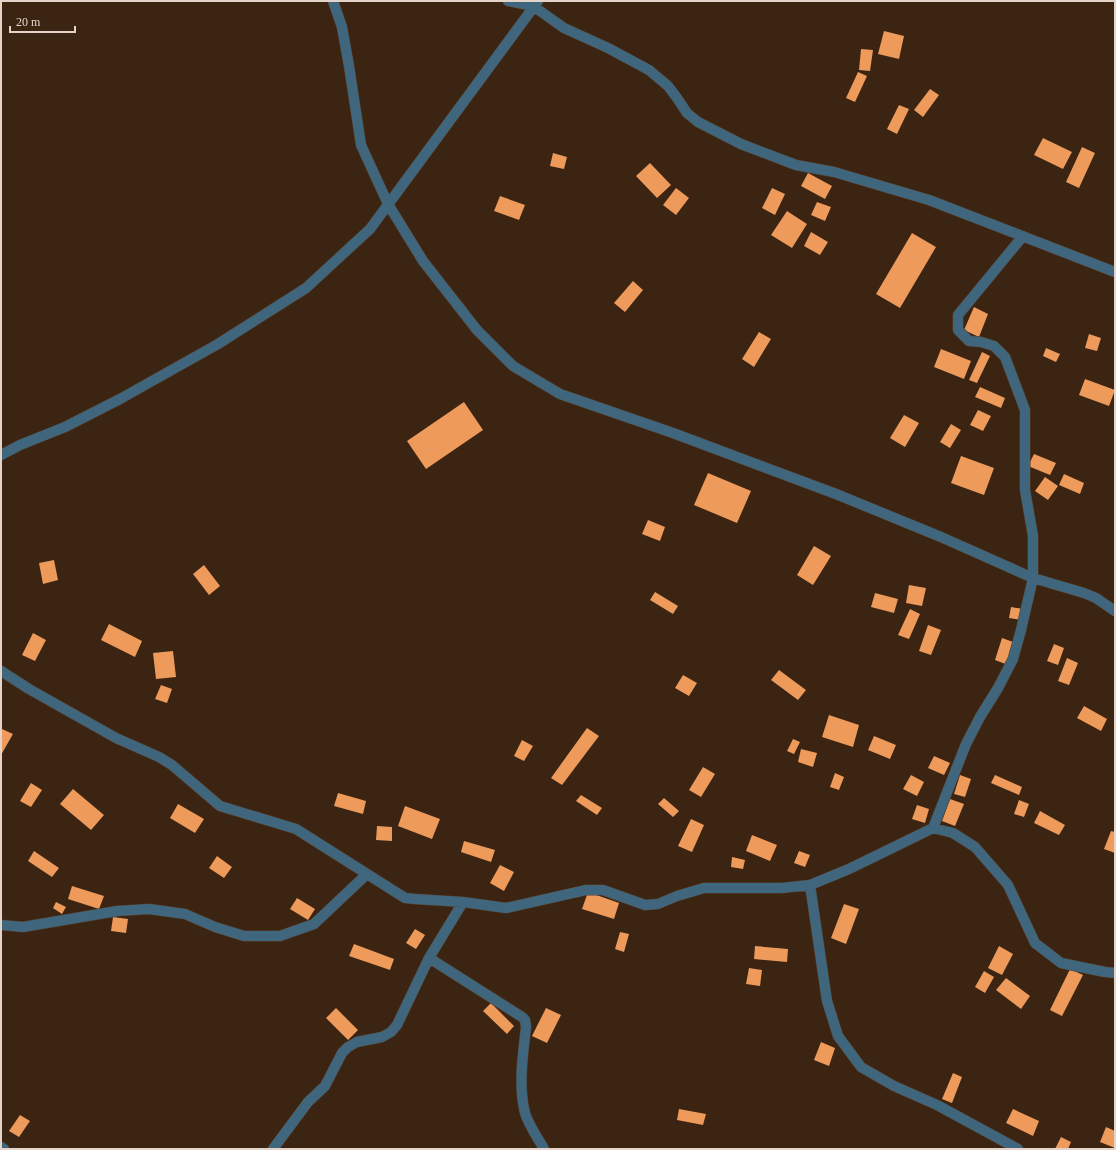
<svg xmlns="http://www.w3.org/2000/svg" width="1116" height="1150" viewBox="0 0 1116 1150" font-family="Georgia,serif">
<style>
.building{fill:#ed9a5b}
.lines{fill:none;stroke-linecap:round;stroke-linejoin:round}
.minor-casing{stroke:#57402f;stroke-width:11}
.minor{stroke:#3f667d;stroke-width:10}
</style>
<rect width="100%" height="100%" fill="#3c2412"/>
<!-- building -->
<path class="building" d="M884,31L904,36L899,59L878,54Z
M861,49L873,50L870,71L859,70Z
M858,72L867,76L855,102L846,98Z
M930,89L939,95L923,117L914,110Z
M899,105L909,109L897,134L887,129Z
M1043,138L1072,152L1063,169L1034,155Z
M1082,147L1095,153L1079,188L1066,182Z
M553,153L567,157L564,169L550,166Z
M650,163L671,185L657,198L636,176Z
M808,173L832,186L825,199L801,186Z
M676,188L689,198L676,215L663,205Z
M772,188L785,194L775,215L762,208Z
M500,196L525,205L519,220L494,211Z
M817,202L831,207L825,221L811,215Z
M787,211L807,224L792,248L771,235Z
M811,232L828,242L820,255L804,246Z
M912,233L936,247L900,308L876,294Z
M633,281L643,290L625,312L614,303Z
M974,307L988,314L979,337L964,330Z
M759,332L771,339L754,367L742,359Z
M1089,334L1101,338L1097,351L1085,348Z
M1046,348L1060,354L1056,362L1043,356Z
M941,349L971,361L964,379L934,367Z
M982,352L990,356L977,383L969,380Z
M1085,379L1115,390L1109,406L1079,395Z
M980,387L1005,398L1001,408L975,397Z
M464,402L483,430L426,469L407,441Z
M978,410L991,416L983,431L970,425Z
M904,415L919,423L905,447L890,438Z
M951,424L961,430L950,448L940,442Z
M1034,454L1056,463L1050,475L1028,466Z
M961,456L994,468L984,495L951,483Z
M708,473L751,491L737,523L694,505Z
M1064,474L1084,483L1080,494L1059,485Z
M1045,477L1058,486L1048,500L1035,491Z
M648,520L665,527L660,541L642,534Z
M814,546L831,556L813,585L797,575Z
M54,560L58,580L43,584L39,563Z
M204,565L220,586L209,595L193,574Z
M909,585L926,588L922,606L906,603Z
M655,592L678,606L673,614L650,600Z
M875,593L898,599L894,613L871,607Z
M1011,607L1023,609L1022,620L1009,618Z
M910,609L920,614L909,639L898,635Z
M109,624L142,641L135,657L101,640Z
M928,625L941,630L931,655L919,651Z
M33,633L46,640L35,661L22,655Z
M1002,638L1016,643L1008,665L995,660Z
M1054,644L1064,648L1058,665L1047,661Z
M173,651L176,677L156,679L153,653Z
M1067,658L1078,663L1069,685L1058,681Z
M779,670L806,690L798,700L771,680Z
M683,675L697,683L689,696L675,688Z
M161,685L172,689L167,703L155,699Z
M1084,706L1107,719L1101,731L1077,718Z
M829,715L859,725L853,747L822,737Z
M587,728L599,736L562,785L551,778Z
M2,729L13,734L1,755V730Z
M874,736L896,745L890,759L868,750Z
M793,739L800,742L794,754L787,751Z
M522,740L533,746L524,761L514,756Z
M801,749L817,753L813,767L798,762Z
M934,756L950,763L944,775L928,768Z
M703,767L715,774L701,797L689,790Z
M835,773L844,777L839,790L830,787Z
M911,775L924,782L917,796L903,789Z
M960,775L971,779L965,797L954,794Z
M995,775L1022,787L1019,795L991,783Z
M31,783L42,790L31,807L20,801Z
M73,789L104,815L91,830L60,804Z
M338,793L366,801L363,814L334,806Z
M581,795L602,808L597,815L576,801Z
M664,798L679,811L673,817L658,804Z
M950,799L964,804L955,826L942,821Z
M1019,800L1029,804L1024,817L1014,814Z
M178,804L204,819L195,833L170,818Z
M917,805L929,809L925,823L912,819Z
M405,806L440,819L432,839L398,826Z
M1040,811L1065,825L1059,835L1034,823Z
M691,819L704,825L692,852L678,846Z
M377,826L392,827V841L376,840Z
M1111,831L1115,832V853L1104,849Z
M752,835L777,845L770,861L746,851Z
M464,841L495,850L491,862L461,852Z
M34,851L59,868L52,877L28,861Z
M799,851L810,855L805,867L794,863Z
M217,856L232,867L224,878L209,868Z
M732,857L745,860L743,869L731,867Z
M500,865L514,872L504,891L490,883Z
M72,886L104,896L99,909L68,899Z
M588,892L619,903L614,919L582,909Z
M297,898L315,909L308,920L290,909Z
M56,902L66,907L62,914L53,908Z
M844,904L859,909L846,944L831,938Z
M113,917L128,919L126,933L111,931Z
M415,929L425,935L416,949L406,943Z
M620,932L629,934L624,952L615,949Z
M354,944L394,959L390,970L349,956Z
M755,946L788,949L787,962L754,959Z
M999,946L1013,954L1002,975L988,968Z
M749,968L762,970L760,986L746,984Z
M1070,969L1083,975L1062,1016L1050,1010Z
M984,971L994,977L985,993L975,987Z
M1006,978L1030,996L1021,1009L996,990Z
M491,1003L514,1026L507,1034L483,1011Z
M336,1008L358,1030L348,1040L326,1018Z
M546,1008L561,1015L547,1043L532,1036Z
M821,1042L835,1048L829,1066L814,1060Z
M953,1073L962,1077L952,1103L942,1099Z
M679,1109L706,1114L703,1125L677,1120Z
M1013,1109L1039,1121L1033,1136L1006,1123Z
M20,1115L30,1121L19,1137L9,1131Z
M1106,1127L1115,1131V1148L1100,1142Z
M1061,1137L1071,1142L1068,1149H1055Z"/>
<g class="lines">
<!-- minor casing -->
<g class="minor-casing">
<path id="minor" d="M333,1L342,27L349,66L361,145L388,204L423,261L477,330L513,366L560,394L673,433L836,494L941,537L1033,578L1084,593L1096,598L1115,611
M508,1L533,6L564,28L608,48L649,70L668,86L677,98L687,113L698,122L741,144L796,165L834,172L929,200L1115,272
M1,455L20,445L65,427L120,399L218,344L306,288L370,229L538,1
M1,671L29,689L116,738L159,757L172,765L220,806L296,829L405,898L415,899L463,902L506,908L586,890H603L645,905L658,904L677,896L704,888H782L810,885L849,869L933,828L953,833L975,847L1008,885L1035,943L1061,963L1105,972L1115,973
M933,828L966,744L980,717L998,688L1013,659L1021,630L1033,578V536L1025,490V410L1005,357L994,346L981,342L969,341L958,330V315L1023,236
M810,885L827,1001L838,1036L861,1067L894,1086L937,1105L1018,1149
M1,925L23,927L117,911L149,909L185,914L215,927L244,936H280L314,924L367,874
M429,958L522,1017L525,1020L526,1027C523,1055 518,1085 525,1113C529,1126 538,1138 544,1149
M1,1147L4,1149
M273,1149L308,1102L325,1086L342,1053L348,1047L357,1042L382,1037L391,1032L397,1025L429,958L463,902"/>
</g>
<!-- minor -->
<use href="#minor" class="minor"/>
</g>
<!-- border -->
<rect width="1116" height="1150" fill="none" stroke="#e3d3c8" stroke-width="4"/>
<!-- scale -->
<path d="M10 26v6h65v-6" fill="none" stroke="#e3d3c8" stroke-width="2"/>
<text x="16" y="26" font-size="12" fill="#e3d3c8" stroke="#3c2412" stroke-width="3" paint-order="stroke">20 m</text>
</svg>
